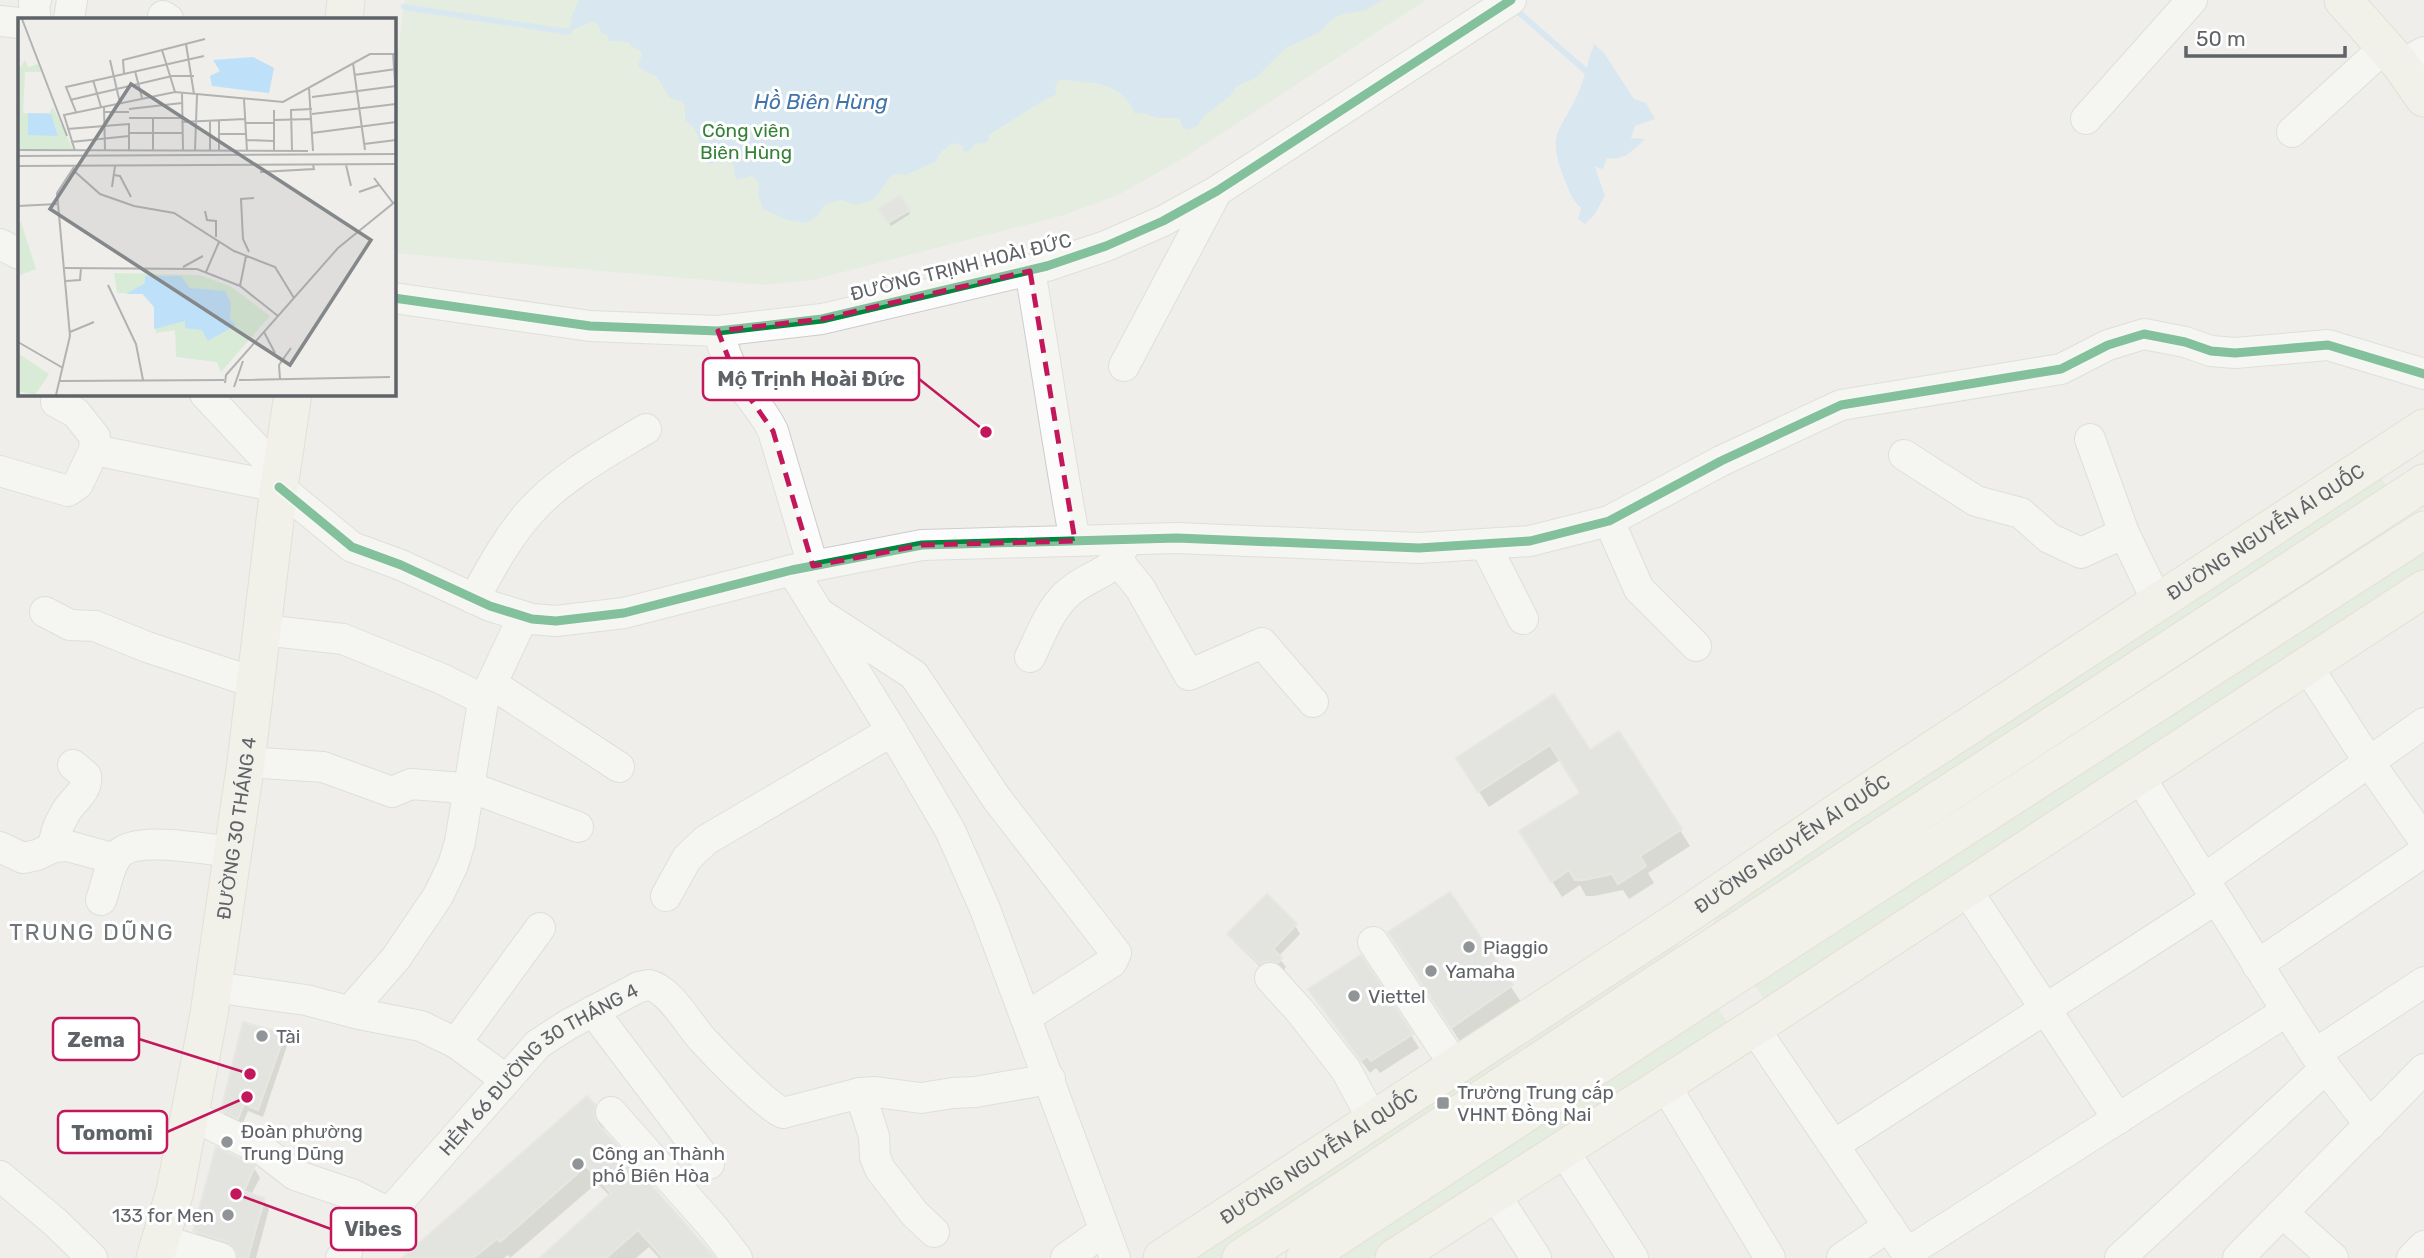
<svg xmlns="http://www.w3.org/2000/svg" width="2424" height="1258" viewBox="0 0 2424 1258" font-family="Rubik,sans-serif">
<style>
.green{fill:#d8ebd6}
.water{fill:#bfe0f9}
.shadow{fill:#0003;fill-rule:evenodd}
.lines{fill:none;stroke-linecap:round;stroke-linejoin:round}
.stream{stroke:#bfe0f9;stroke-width:6}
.building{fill:#d6d5d3;stroke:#deddd9;stroke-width:2}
.minor-casing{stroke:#cbcccc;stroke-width:32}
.major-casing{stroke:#d7ceb8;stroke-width:39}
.minor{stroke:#fdfcfc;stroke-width:30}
.major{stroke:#f4f2e9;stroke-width:37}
.cycleway-casing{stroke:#fff;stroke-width:13}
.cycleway{stroke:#00873e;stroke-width:9}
.marked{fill:none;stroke:#c2185b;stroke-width:5;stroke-dasharray:14 9;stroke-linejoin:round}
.poi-dot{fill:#919496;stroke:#fff;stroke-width:2.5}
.labels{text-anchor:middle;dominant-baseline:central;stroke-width:6;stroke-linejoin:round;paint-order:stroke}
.park-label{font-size:19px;fill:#348238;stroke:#fff}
.street-label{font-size:19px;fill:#5f6368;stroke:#fff}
.poi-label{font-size:19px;fill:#5f6368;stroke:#fff;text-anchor:start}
.water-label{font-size:21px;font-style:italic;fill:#4174aa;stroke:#fff}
.quarter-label{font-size:23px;letter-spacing:2px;fill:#70757a;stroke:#fff}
.inset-road{fill:none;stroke:#b1b2b2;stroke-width:2}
.view{fill:#84888a;fill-opacity:0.15;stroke:#84888a;stroke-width:3.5}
.inset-edge{fill:none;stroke:#5f6368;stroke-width:3.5}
.leader{fill:none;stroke:#c2185b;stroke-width:2.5}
.callout-dot{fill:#c2185b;stroke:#fff;stroke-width:2.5}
.callout{fill:#fff;stroke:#c2185b;stroke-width:2.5}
.callout-label{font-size:21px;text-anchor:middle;font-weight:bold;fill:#5f6368}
</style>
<rect width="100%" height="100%" fill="#efeeea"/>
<!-- green -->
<path class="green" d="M405,0H1426L1187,156L1120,194L1064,215L812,280L764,285L394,253V79Z
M2377,472L2390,491L1719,928L1710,914Z
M2424,544V574L1768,1004L1751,980Z
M1675,938L1684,952L1220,1258H1184Z
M1715,1004L1731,1028L1371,1258H1327Z"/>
<!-- water -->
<path class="water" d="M579,0H1383L1366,10L1342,14L1334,18L1318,33L1286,48L1256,78L1237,86L1230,96L1205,115L1197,126L1187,130L1183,128L1179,118H1157L1143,113L1135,114C1125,89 1105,83 1080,82C1072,82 1067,78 1058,81L1055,87L1056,94L1041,102L989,135V140L984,144L978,142L967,152L963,151V146L953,143L942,151L935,162L906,175L895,174L890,177L877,196L870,201L855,205L842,200L830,203L823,207L817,216L806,223L787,220L763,209L758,195L759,182L752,176L737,180C732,173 736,166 731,159C722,159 717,164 708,164C697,148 704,133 685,120V106L682,101L670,98L656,76L642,70L638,65L642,54L640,50L632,47L628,42L609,41L607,35L601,33L599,26L593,21L569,32L572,15Z
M1594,44L1604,53L1634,99L1646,103L1655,119L1635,126L1631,138L1645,139C1633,151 1624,161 1607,158L1603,169L1595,167L1605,196L1594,215L1585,224L1578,219L1581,208C1571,199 1570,192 1565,181C1545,129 1561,134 1579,91C1586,75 1588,59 1594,44Z"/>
<!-- shadow -->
<path class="shadow" d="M900,197L910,214L891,226L881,209Z
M1553,697L1589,752L1619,734L1690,846L1648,873L1654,883L1629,899L1623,890L1594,896H1586L1580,885L1562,897L1531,848L1582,794L1560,760L1489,807L1468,775Z
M1450,895L1521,1002L1461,1043L1399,949Z
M1295,925L1300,934L1278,957L1286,967L1283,971L1266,972L1234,942L1229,934Z
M1318,1002L1411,1035L1419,1048L1380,1073L1376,1068L1370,1073Z
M284,1035L288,1043L263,1117L248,1111L242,1125L227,1118L223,1110Z
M594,1107L604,1125L603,1132L713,1258H659L649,1247L636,1258H542L610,1196L597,1183L510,1258L508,1255L504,1258H408Z
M254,1168L260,1178L251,1195L263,1199L269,1209L256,1258H240V1255L200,1241L195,1231ZM260,1204H264L254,1238L251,1237Z"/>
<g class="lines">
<!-- stream -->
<path class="stream" d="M404,7L569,32
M1515,9L1587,72"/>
</g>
<!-- building -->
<path class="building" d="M900,195L910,210L888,223L878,209Z
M1554,694L1590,750L1619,731L1682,829L1640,856L1646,866L1618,884L1612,874L1584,880H1575L1569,870L1551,882L1519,831L1580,793L1550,745L1478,792L1456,758Z
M1450,892L1513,985L1451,1028L1388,932Z
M1267,894L1297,924L1273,949L1282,958L1278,963L1267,961L1260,964L1227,934Z
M1361,955L1413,1034L1371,1061L1367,1056L1361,1061L1308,989Z
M243,1022L285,1034L258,1110L244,1104L238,1119L221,1110Z
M587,1096L595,1105L594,1115L598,1124L715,1258H663L638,1230L606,1258H540L611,1193L586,1166L500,1242L497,1239L473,1258H402Z
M216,1147L255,1166L244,1191L264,1198L248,1258H238L234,1247L227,1242L193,1231Z"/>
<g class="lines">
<!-- minor casing -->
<g class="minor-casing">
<g id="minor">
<path d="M163,16L168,19"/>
<path d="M30,19L35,14L34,3L36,0"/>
<path d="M69,19L72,0"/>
<path d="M0,21L19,23"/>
<path d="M2401,65L2424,52"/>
<path d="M2086,119L2192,0"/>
<path d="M2292,132L2385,47"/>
<path d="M0,244L19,254"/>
<path d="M1030,271C1046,361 1058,451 1075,541"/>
<path d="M394,298L590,326L718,331L822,319L1047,266L1106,246L1163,221L1217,191L1511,0"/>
<path d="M718,331C723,347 728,364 737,379C749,397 764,411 773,431L813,566"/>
<path d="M1124,366L1217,191"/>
<path d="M205,394L280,474"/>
<path d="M2090,439L2124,533L2157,601"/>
<path d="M94,450L279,487L352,547L401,565L490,606L532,619L556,621L624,613L792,570L922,545L1177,538L1419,548L1530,541L1609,521L1721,461L1841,405L2061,369L2108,345L2144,334L2185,342L2211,351L2235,353L2328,345L2424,374"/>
<path d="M1904,455L1976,501L2021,513L2049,538L2081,553L2124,533"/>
<path d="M0,471L68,491L78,484L94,450L95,437L76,413L56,402"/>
<path d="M1609,521L1639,589L1696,646"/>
<path d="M1485,544L1523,619"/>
<path d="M1118,561L1140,588L1189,675L1262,643L1313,702"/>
<path d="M792,570L892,731L950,830L985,909L1115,1258"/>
<path d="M474,599C491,568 507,538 530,512C561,477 606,453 646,429"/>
<path d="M45,612L70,625L95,626L147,647L256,683"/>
<path d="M822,615L914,675L997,799L1116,953L1112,962L1026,1017"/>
<path d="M263,630L343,639L442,679L484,700"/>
<path d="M1030,657C1040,637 1049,611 1066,595C1091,571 1111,579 1125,543"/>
<path d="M2307,666L2369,762L2424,840"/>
<path d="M492,684L619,767"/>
<path d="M246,762L323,767L392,792L411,784L475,789L578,827"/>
<path d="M2139,776L2287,1011L2315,1054L2370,1125"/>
<path d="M0,847L23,858L37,855L54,847L68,846L115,859"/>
<path d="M54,847C54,833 60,822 67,810C75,798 88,791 86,776L73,765"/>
<path d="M2204,879L2424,723"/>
<path d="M1966,889L2118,1119"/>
<path d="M666,896L687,858L706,840L892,731"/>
<path d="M101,900C106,887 109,864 119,854C137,835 208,850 233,852"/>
<path d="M1373,942L1455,1066"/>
<path d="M2257,965L2424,852"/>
<path d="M1270,978L1300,1011L1346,1070L1373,1120"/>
<path d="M213,987L306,1000L359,1014L421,1026L456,1043L505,1079"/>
<path d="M350,1011L396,958L438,896L453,865L460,842L483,702L523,617"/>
<path d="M593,1011L709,1164"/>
<path d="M1754,1028L1910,1258"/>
<path d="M456,1043L540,928"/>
<path d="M2315,1054L2424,982"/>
<path d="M1665,1085L1770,1258"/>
<path d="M860,1093L874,1136L875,1157L880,1169L914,1213L934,1232"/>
<path d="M611,1112L713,1227L737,1258"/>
<path id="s1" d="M191,1115L264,1151L295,1175L354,1195L389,1213L538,1044L569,1024L639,987L649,985C669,989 688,1023 702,1039C718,1056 764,1104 783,1113L860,1093L875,1092L921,1098L953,1093L975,1092L1050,1079"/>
<path d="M1834,1145L2216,899"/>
<path d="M1563,1150L1633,1258"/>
<path d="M0,1176L55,1222L92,1258"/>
<path d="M1494,1193L1536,1258"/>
<path d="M2283,1213L2333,1258"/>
<path d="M162,1240L221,1258"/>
<path d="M1907,1253L2287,1011"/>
<path d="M341,1258L347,1252"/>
<path d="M1066,1258L1104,1231"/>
<path d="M1842,1258L1889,1226"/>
<path d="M2120,1258L2326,1068"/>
<path d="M2238,1258L2424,1069"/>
<path d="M2412,1258L2424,1246"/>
</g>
</g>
<!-- major casing -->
<g class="major-casing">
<g id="major">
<path d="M2343,0L2401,65L2424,98"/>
<path d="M344,19L346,0"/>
<path id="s2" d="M155,1258L175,1191L209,1014L246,762L279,487L293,394"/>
<path id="s3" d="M1162,1258L1685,916L1839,811L2424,428"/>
<path d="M1241,1258L1667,977L2424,483"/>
<path d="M1305,1258L1716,988L2424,530"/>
<path d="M1394,1258L1767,1019L2424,589"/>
</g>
</g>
<!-- minor -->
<use href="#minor" class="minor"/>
<!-- major -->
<use href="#major" class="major"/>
<!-- cycleway casing -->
<g class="cycleway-casing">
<path id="cycleway" d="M394,298L590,326L718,331L822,319L1047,266L1106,246L1163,221L1217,191L1511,0
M279,487L352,547L401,565L490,606L532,619L556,621L624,613L792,570L922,545L1177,538L1419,548L1530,541L1609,521L1721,461L1841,405L2061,369L2108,345L2144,334L2185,342L2211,351L2235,353L2328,345L2424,374"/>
</g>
<!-- cycleway -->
<use href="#cycleway" class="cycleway"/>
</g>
<!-- marked area -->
<path d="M0 0H2424V1258H0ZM1030,271L1075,541L922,545L813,566L773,431L736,378L718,331L822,319Z" fill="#efeeea" fill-opacity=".55" fill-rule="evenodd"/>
<path class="marked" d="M1030,271L1075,541L922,545L813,566L773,431L736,378L718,331L822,319Z"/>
<!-- markers -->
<g class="poi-dot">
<circle cx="1469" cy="947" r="7"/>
<circle cx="1431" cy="971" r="7"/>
<circle cx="1354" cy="996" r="7"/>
<circle cx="262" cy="1036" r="7"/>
<rect x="1436" y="1096" width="14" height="14" rx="3.5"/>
<circle cx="227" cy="1142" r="7"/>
<circle cx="578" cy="1164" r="7"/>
<circle cx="228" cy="1215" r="7"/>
</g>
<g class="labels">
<!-- park labels -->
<g class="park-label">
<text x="746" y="130">Công viên<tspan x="746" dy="22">Biên Hùng</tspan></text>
</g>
<!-- street labels -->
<g class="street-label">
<text transform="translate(961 267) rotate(-14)">ĐƯỜNG TRỊNH HOÀI ĐỨC</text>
<text stroke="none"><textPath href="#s3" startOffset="1321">ĐƯỜNG NGUYỄN ÁI QUỐC</textPath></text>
<text stroke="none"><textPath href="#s2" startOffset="438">ĐƯỜNG 30 THÁNG 4</textPath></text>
<text stroke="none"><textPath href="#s3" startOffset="754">ĐƯỜNG NGUYỄN ÁI QUỐC</textPath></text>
<text stroke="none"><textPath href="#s1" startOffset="432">HẺM 66 ĐƯỜNG 30 THÁNG 4</textPath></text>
<text stroke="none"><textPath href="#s3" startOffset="187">ĐƯỜNG NGUYỄN ÁI QUỐC</textPath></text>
</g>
<!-- poi labels -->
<g class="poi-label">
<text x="1483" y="947">Piaggio</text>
<text x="1445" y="971">Yamaha</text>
<text x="1368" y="996">Viettel</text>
<text x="276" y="1036">Tài</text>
<text x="1457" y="1092">Trường Trung cấp<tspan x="1457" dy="22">VHNT Đồng Nai</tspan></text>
<text x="241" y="1131">Đoàn phường<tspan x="241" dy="22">Trung Dũng</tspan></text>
<text x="592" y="1153">Công an Thành<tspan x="592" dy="22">phố Biên Hòa</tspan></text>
<text x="214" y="1215" text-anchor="end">133 for Men</text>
</g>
<!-- water labels -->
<g class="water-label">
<text x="821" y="101">Hồ Biên Hùng</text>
</g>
<!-- quarter labels -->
<g class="quarter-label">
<text x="92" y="932">TRUNG DŨNG</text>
</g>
</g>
<!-- overview -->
<g transform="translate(18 18)">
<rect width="378" height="378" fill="#efeeea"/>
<path d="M0,41L2,50L7,42L10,49L20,46L23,54H7L5,95H31L35,89L55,131H2ZM3,204L18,251L0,258V205ZM96,255L181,257L212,268L252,298L203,354L199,344L158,339L157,312L138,315L136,289L124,276L99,275ZM0,335L31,356L17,377L0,373Z" fill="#d8ebd6"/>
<path d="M235,39L256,50L251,75L194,68L192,58L202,53L195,42ZM10,95L33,96L40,118L10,117ZM127,258H163L172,270L207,273L213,285L212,301L218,307L190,323L184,312L167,310V303L136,311V289L125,276H108L127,265Z" fill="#bfe0f9"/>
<path class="inset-road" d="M4,1L49,118M168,26L176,76M144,32L157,74M375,35L378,78M92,42L102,85M335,45L347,132M117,53L124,80M106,56L105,42L187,21M336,57L378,51M75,62L83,89M291,70L295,133M164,75L165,132M294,79L378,68M226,81L229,133M52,82L154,58H176M86,89L87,132M111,91L164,85M256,92V133M58,94L48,69L186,38M86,94H111M294,96L378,86M111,100H164M135,100V132M256,102L294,101M164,104L227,101M228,105H256M49,111L111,106M111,115H164M294,115L378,104M201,116H228M229,122L256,123M53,124L111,118M346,126L378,122M0,132L290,133M111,132V105M177,132L179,77M192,132V103M274,132L273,92L294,91M57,133L46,97L157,74L265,84L352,36H378M201,133V103M0,138L378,136M328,147L333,168M0,148L378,146M55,152L82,176L116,188L156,195L216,233L257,249L276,280M242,154L296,151L295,147M96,157L102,158L113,179M356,160L375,185M94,169L97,148M341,174L361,167M0,188L39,186M187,193L189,202L198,203V219M231,234L225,221L223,181L236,180M165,249L185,238M47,250L179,251L222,268L260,298M188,254L201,224M48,263L62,262L63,250M90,267L118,326L125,362M222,268L228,238M52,314L76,304M246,314L257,335M0,324L45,350M262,361L261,347L273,330M221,362L372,359M42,363L206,362M207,365L208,357L320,230L378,183M216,369L225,343M38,377L52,318L39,175L56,149"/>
<path class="view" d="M113,66L353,222L272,347L32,191Z"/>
<rect width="378" height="378" class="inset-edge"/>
</g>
<!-- callouts -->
<path class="leader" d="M986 432L919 379M250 1074L139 1039M247 1097L167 1132M236 1194L331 1229"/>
<g class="callout-dot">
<circle cx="986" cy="432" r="7"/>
<circle cx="250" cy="1074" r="7"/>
<circle cx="247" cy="1097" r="7"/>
<circle cx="236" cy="1194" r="7"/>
</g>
<g class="callout">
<rect x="703" y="358" width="216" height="42" rx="7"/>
<rect x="53" y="1018" width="86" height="42" rx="7"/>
<rect x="58" y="1111" width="109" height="42" rx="7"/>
<rect x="331" y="1208" width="85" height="42" rx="7"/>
</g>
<g class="callout-label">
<text x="811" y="386">Mộ Trịnh Hoài Đức</text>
<text x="96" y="1047">Zema</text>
<text x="112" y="1140">Tomomi</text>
<text x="373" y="1236">Vibes</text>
</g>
<!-- scale -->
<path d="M2186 46v10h159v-10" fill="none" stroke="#5f6368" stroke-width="3.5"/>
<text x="2196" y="46" font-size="21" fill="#5f6368" stroke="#ffffff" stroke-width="5" paint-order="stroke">50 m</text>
</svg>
